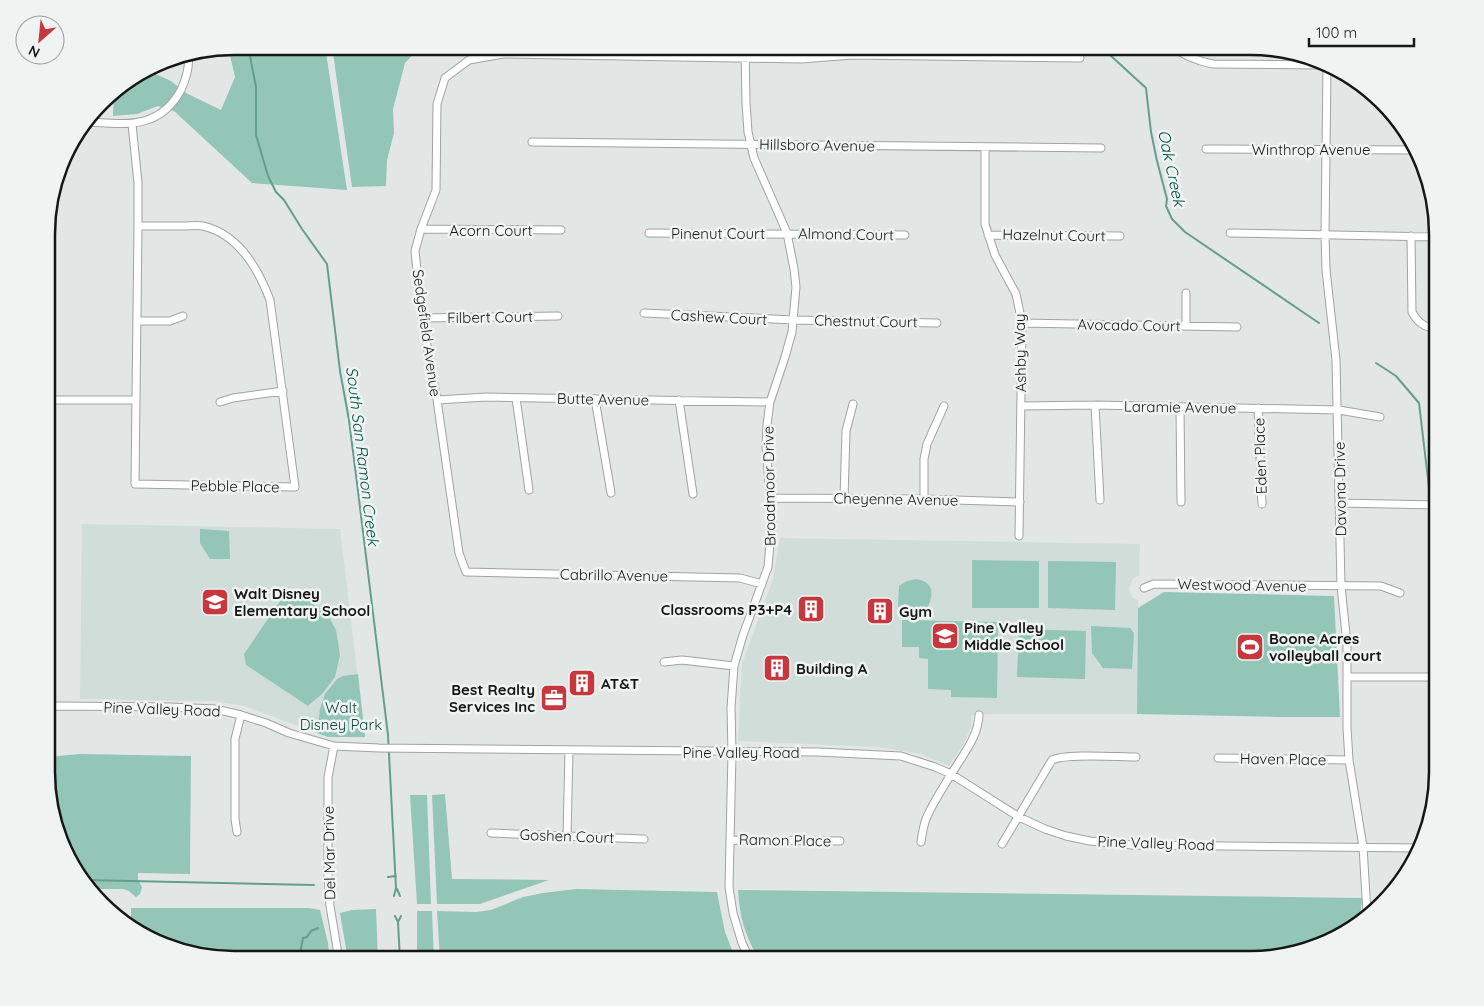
<svg xmlns="http://www.w3.org/2000/svg" width="1484" height="1006" viewBox="0 0 1484 1006" font-family="Quicksand,sans-serif">
<style>
.built{fill:#d0ddd9}
.green{fill:#93c6b6}
.lines{fill:none;stroke-linecap:round;stroke-linejoin:round}
.stream{stroke:#649e8d;stroke-width:2}
.minor-casing{stroke:#9fa3a2;stroke-width:9}
.minor{stroke:#fff;stroke-width:7}
.labels{text-anchor:middle;dominant-baseline:central;stroke-width:5;stroke-linejoin:round;paint-order:stroke}
.street-label{font-size:15px;fill:#151716;stroke:#eff4f2}
.poi-label{font-size:15px;font-weight:bold;fill:#151716;stroke:#eff4f2;text-anchor:start}
.park-label{font-size:15px;fill:#114437;stroke:#eff4f2}
.water-label{font-size:16px;font-style:italic;fill:#005443;stroke:#eff4f2}
.rim{fill:none;stroke:#151716;stroke-width:2.5}
</style>
<rect width="100%" height="100%" fill="#e2e7e5"/>
<!-- built -->
<path class="built" d="M82,524L340,529L365,737H328L244,706L214,701L80,699Z
M780,538L1140,544L1139,576L1135,577L1132,580L1129,589L1132,596L1134,599L1138,600L1137,714H993L972,715L971,726L964,743L949,766L921,754L879,747L738,741L742,664L773,579Z"/>
<!-- green -->
<path class="green" d="M234,46H325L347,190L252,183L174,111L158,106L137,114L113,116L114,91L147,70L171,81L186,93L221,110L235,77L228,47Z
M332,46H421L405,63L393,109L394,133L387,160L386,186L352,187Z
M200,529L229,531L230,559H210L200,543Z
M972,560L1039,561V608H972Z
M1048,561L1116,562L1115,610L1048,608Z
M916,579C937,582 933,598 925,613H906L898,607L899,586L907,581Z
M289,588L309,598L328,615L336,630L340,655L335,677L323,693L308,706L246,665L244,654Z
M1164,592L1334,596L1340,717H1279L1137,714L1138,608Z
M902,620L998,622L997,698L951,697V690L928,689V659L919,658V647H902Z
M1091,626L1130,628L1134,633L1132,669L1103,668L1092,653Z
M1019,629L1086,631L1085,679L1017,677Z
M358,674L365,737H328L317,733L320,709L325,694L337,679L343,676Z
M80,754L191,756L190,874L138,873V880L142,887L140,894L136,897L129,891L123,889H93L72,866L48,796V757Z
M445,794L452,879L549,880L480,904H437L432,795Z
M410,795H427L431,904H417Z
M576,889L717,892L725,932L736,960H440L437,911L476,912L491,910L523,897L543,893Z
M738,890L1362,898L1360,919L1344,935L1262,959L759,960C745,934 740,920 738,890Z
M131,908H309L320,910L328,943L330,960H234L174,950L131,928Z
M376,909L378,960H348L340,913L352,910Z
M417,911H432L434,960H417Z"/>
<g class="lines">
<!-- stream -->
<path class="stream" d="M248,46L256,87V135L268,176L276,192L284,200L302,229L327,264L340,371L349,420L356,475L388,735L396,888L394,896
M1106,46L1110,55L1146,88L1151,132L1157,161L1167,199L1166,206L1172,219L1185,232L1319,323
M1376,363L1396,376L1419,403L1430,496
M1436,513L1437,516
M388,877L396,876
M85,880L314,885
M397,889L400,896
M395,916L398,922L400,960
M398,922L401,916
M297,960L300,953L303,938L307,937L311,931L318,928"/>
<!-- minor casing -->
<g class="minor-casing">
<path id="minor" d="M745,46L746,103L748,132L754,158L787,233L794,269L796,287L792,332L785,357L770,402L767,425L766,447L772,519L768,567L743,635L734,666L731,708L732,753L729,887L733,913L742,943L750,960
M1172,46C1184,56 1197,61 1213,64L1328,65
M1020,57V46
M1327,65L1325,235L1326,270L1336,360L1341,586L1347,644V728L1349,760L1363,847L1367,913
M88,122C126,124 159,130 181,90C186,79 190,67 188,55
M132,124L138,183V226C153,226 169,226 184,226C190,226 197,225 203,226C238,234 258,268 270,300L295,487L135,484L138,226
M532,142L1101,148
M985,147V224L995,255L1016,294L1022,323L1019,536
M1206,149L1416,150
M421,229L561,230
M649,233L905,235
M1230,233L1437,237
M988,235L1120,236
M1411,236L1412,312C1418,323 1424,327 1437,329
M1186,293V326
M644,313L794,320L937,323
M422,318L558,316
M137,321H170L183,316
M1022,323L1237,327
M516,398L529,490
M595,399L611,493
M48,400H136
M437,400L486,397L770,402
M679,400L693,494
M220,402L233,398L283,391
M1095,405L1100,500
M1021,406L1095,405L1339,410L1380,417
M1180,407L1181,502
M1258,408L1262,504
M771,498L924,499L1020,502
M844,498L846,431L853,404
M924,499V459L927,444L944,406
M1340,503L1437,505
M762,584L740,578L466,572L459,553L437,400L422,318L415,251L421,229L436,190L437,104L445,78L469,60L503,54L801,59L853,55L1080,58
M1144,588L1154,584L1381,586L1400,593
M664,662L682,660L734,666
M1348,677H1437
M48,707L58,706L169,707L215,709L241,715L266,723L289,733L334,746L379,748L818,752L901,756L935,767L951,774L1019,817L1045,829L1066,836L1090,841L1132,845L1420,848
M334,746L328,777V876L330,906L339,960
M1218,758L1349,760
M237,832L235,819V739L241,715
M491,833L644,839
M567,837L569,750
M731,840L840,841
M921,842C922,835 923,827 926,819C933,802 947,781 957,765C967,749 978,735 979,715
M1002,844L1052,760C1067,753 1117,757 1136,757"/>
</g>
<!-- minor -->
<use href="#minor" class="minor"/>
</g>
<!-- icons -->
<defs>
<g id="school-square" transform="scale(1.4375)"><rect x="-9" y="-9" width="18" height="18" rx="4" fill="#c7373e" stroke="#eff4f2"/><path d="M0-5L7-2L0 1L-7-2ZM-4 1L0 2.5L4 1V4Q0 6-4 4Z" fill="#fff"/></g>
<g id="building-square" transform="scale(1.4375)"><rect x="-9" y="-9" width="18" height="18" rx="4" fill="#c7373e" stroke="#eff4f2"/><path d="M-4-6H4V6H1V3H-1V6H-4ZM-2.5-4.3h1.7v1.8h-1.7ZM.8-4.3h1.7v1.8H.8ZM-2.5-1h1.7V.8h-1.7ZM.8-1h1.7V.8H.8Z" fill="#fff"/></g>
<g id="stadium-square" transform="scale(1.4375)"><rect x="-9" y="-9" width="18" height="18" rx="4" fill="#c7373e" stroke="#eff4f2"/><path d="M0-5a6.5 5 0 1 0 0 10a6.5 5 0 1 0 0-10ZM-3.5-1.8h7v3.6h-7Z" fill="#fff"/></g>
<g id="office-square" transform="scale(1.4375)"><rect x="-9" y="-9" width="18" height="18" rx="4" fill="#c7373e" stroke="#eff4f2"/><path d="M-6-3h4V-5.5h4V-3h4V5H-6ZM-1-4.5V-3h2v-1.5ZM-6 0V1H6V0Z" fill="#fff"/></g>
</defs>
<g fill-rule="evenodd">
<use href="#school-square" x="215" y="602"/>
<use href="#building-square" x="811" y="609"/>
<use href="#building-square" x="880" y="611"/>
<use href="#school-square" x="945" y="636"/>
<use href="#stadium-square" x="1250" y="647"/>
<use href="#building-square" x="777" y="668"/>
<use href="#building-square" x="582" y="683"/>
<use href="#office-square" x="554" y="698"/>
</g>
<g class="labels">
<!-- street labels -->
<g class="street-label">
<text transform="translate(817 145) rotate(1)">Hillsboro Avenue</text>
<text x="1311" y="149">Winthrop Avenue</text>
<text x="491" y="230">Acorn Court</text>
<text x="718" y="233">Pinenut Court</text>
<text transform="translate(846 234) rotate(1)">Almond Court</text>
<text transform="translate(1054 235) rotate(1)">Hazelnut Court</text>
<text transform="translate(490 317) rotate(-1)">Filbert Court</text>
<text transform="translate(719 317) rotate(3)">Cashew Court</text>
<text transform="translate(866 321) rotate(1)">Chestnut Court</text>
<text transform="translate(1129 325) rotate(1)">Avocado Court</text>
<text transform="translate(427 333) rotate(82)">Sedgefield Avenue</text>
<text transform="translate(1020 353) rotate(-91)">Ashby Way</text>
<text transform="translate(603 399) rotate(1)">Butte Avenue</text>
<text transform="translate(1180 407) rotate(1)">Laramie Avenue</text>
<text transform="translate(1260 456) rotate(-92)">Eden Place</text>
<text transform="translate(235 486) rotate(1)">Pebble Place</text>
<text transform="translate(769 486) rotate(-91)">Broadmoor Drive</text>
<text transform="translate(1340 489) rotate(-91)">Davona Drive</text>
<text transform="translate(896 499) rotate(1)">Cheyenne Avenue</text>
<text transform="translate(614 575) rotate(1)">Cabrillo Avenue</text>
<text transform="translate(1242 585) rotate(1)">Westwood Avenue</text>
<text transform="translate(162 709) rotate(2)">Pine Valley Road</text>
<text x="741" y="752">Pine Valley Road</text>
<text transform="translate(1283 759) rotate(1)">Haven Place</text>
<text transform="translate(567 836) rotate(2)">Goshen Court</text>
<text transform="translate(785 840) rotate(1)">Ramon Place</text>
<text transform="translate(1156 843) rotate(2)">Pine Valley Road</text>
<text transform="translate(329 853) rotate(-91)">Del Mar Drive</text>
</g>
<!-- poi labels -->
<g class="poi-label">
<text x="234" y="593">Walt Disney<tspan x="234" dy="17">Elementary School</tspan></text>
<text x="792" y="609" text-anchor="end">Classrooms P3+P4</text>
<text x="899" y="611">Gym</text>
<text x="964" y="627">Pine Valley<tspan x="964" dy="17">Middle School</tspan></text>
<text x="1269" y="638">Boone Acres<tspan x="1269" dy="17">volleyball court</tspan></text>
<text x="796" y="668">Building A</text>
<text x="601" y="683">AT&amp;T</text>
<text x="535" y="689" text-anchor="end">Best Realty<tspan x="535" dy="17">Services Inc</tspan></text>
</g>
<!-- park labels -->
<g class="park-label">
<text x="341" y="707">Walt<tspan x="341" dy="17">Disney Park</tspan></text>
</g>
<!-- water labels -->
<g class="water-label">
<text transform="translate(1172 168) rotate(78)">Oak Creek</text>
<text transform="translate(363 456) rotate(83)">South San Ramon Creek</text>
</g>
</g>
<!-- crop -->
<path d="M0 0H1484V1006H0ZM234 55H1250A179 179 0 0 1 1429 234V772A179 179 0 0 1 1250 951H234A179 179 0 0 1 55 772V234A179 179 0 0 1 234 55Z" fill="#eff4f2" fill-rule="evenodd"/>
<path class="rim" d="M234 55H1250A179 179 0 0 1 1429 234V772A179 179 0 0 1 1250 951H234A179 179 0 0 1 55 772V234A179 179 0 0 1 234 55Z"/>
<!-- north arrow -->
<g transform="translate(40 40) rotate(207)"><circle r="24" fill="#eff4f2" stroke="#989c9a"/>
<path d="M0-4L9 19L0 12L-9 19Z" fill="#c7373e"/>
<text y="-8" font-size="14" font-weight="bold" text-anchor="middle" fill="#151716">N</text>
</g>
<!-- scale -->
<path d="M1309 38v8h105v-8" fill="none" stroke="#151716" stroke-width="2.5"/>
<text x="1316" y="38" font-size="15" fill="#151716" stroke="#eff4f2" stroke-width="4" paint-order="stroke">100 m</text>
</svg>
